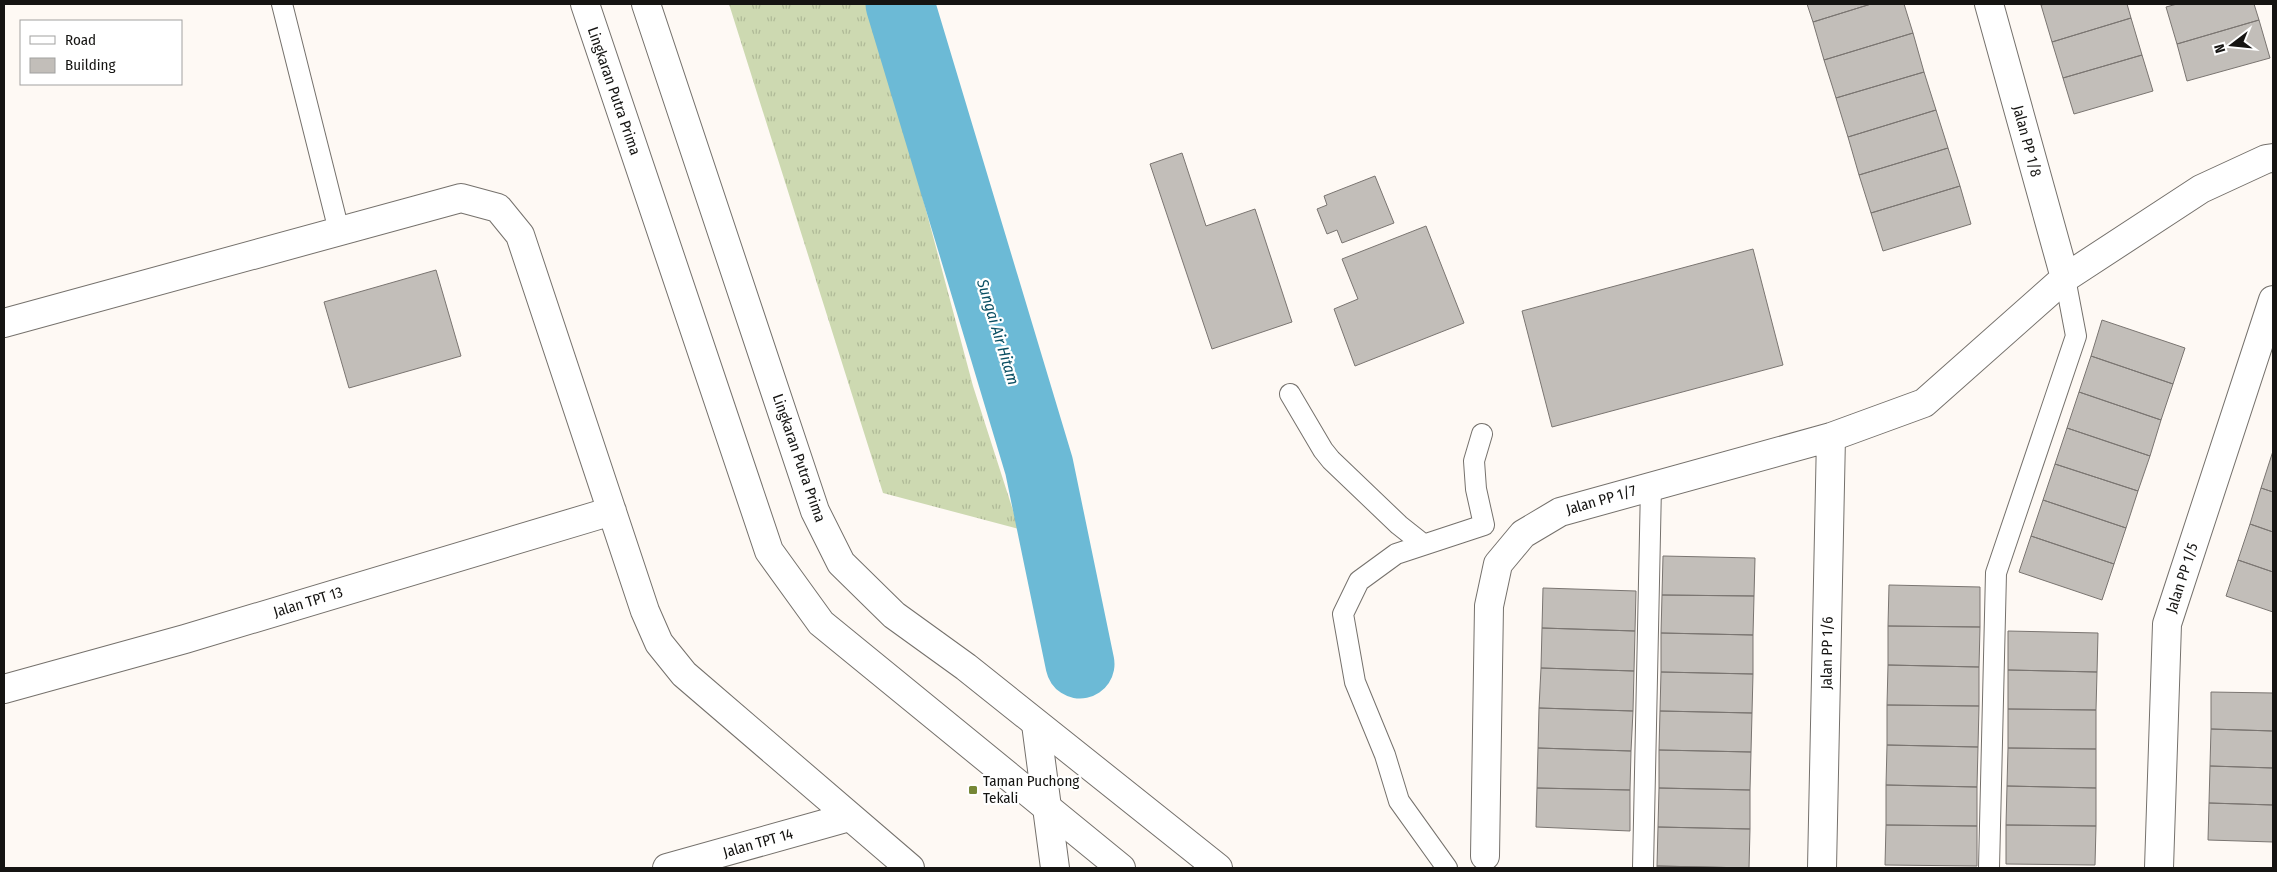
<svg xmlns="http://www.w3.org/2000/svg" width="2277" height="872" viewBox="0 0 2277 872" font-family="'Fira Sans Condensed',sans-serif">
<style>
.grass{fill:url(#grass-tufts)}
.lines{fill:none;stroke-linecap:round;stroke-linejoin:round}
.river{stroke:#6cbad6;stroke-width:69}
.building{fill:#c2beb9;stroke:#7a7571}
.service-casing{stroke:#75716c;stroke-width:22}
.minor-casing{stroke:#75716c;stroke-width:30}
.secondary-casing{stroke:#75716c;stroke-width:30}
.service{stroke:#fff;stroke-width:20}
.minor{stroke:#fff;stroke-width:28}
.secondary{stroke:#fff;stroke-width:28}
.poi-dot{fill:#768736;stroke:#fff;stroke-width:2}
.labels{text-anchor:middle;dominant-baseline:central;stroke-width:4.5;stroke-linejoin:round;paint-order:stroke}
.street-label{font-size:15px;fill:#151412;stroke:#fff}
.poi-label{font-size:15px;fill:#151412;stroke:#fff;text-anchor:start}
.water-label{font-size:16px;font-style:italic;fill:#0b4f63;stroke:#fff}
</style>
<defs>
<pattern id="grass-tufts" width="24" height="20" patternUnits="userSpaceOnUse" patternTransform="scale(1.25)"><rect width="24" height="20" fill="#cdd9b1"/><path d="M3 7l-1-3M5 7V3M7 7l1-3M15 17l-1-3M17 17v-4M19 17l1-3" fill="none" stroke="#afb997"/></pattern>
</defs>
<rect width="100%" height="100%" fill="#fef9f4"/>
<!-- grass -->
<path class="grass" d="M729,4H871L973,386L1019,529L883,493Z"/>
<g class="lines">
<!-- river -->
<path class="river" d="M900,4L1039,466L1080,664"/>
</g>
<!-- building -->
<path class="building" d="M1807,4H1871L1813,22Z
M1871,4H1904L1913,33L1824,60L1813,22Z
M2046,4H2127L2131,18L2052,42L2041,5Z
M2177,4H2254L2259,20L2177,44L2166,7Z
M2131,18L2142,55L2063,78L2052,42Z
M2259,20L2270,58L2187,81L2177,44Z
M1913,33L1924,72L1836,98L1824,60Z
M2142,55L2153,91L2074,114L2063,78Z
M1924,72L1936,110L1848,137L1836,98Z
M1936,110L1948,148L1859,175L1848,137Z
M1948,148L1960,186L1871,213L1859,175Z
M1182,153L1206,226L1255,209L1292,322L1212,349L1150,164Z
M1375,176L1394,223L1342,243L1337,230L1327,234L1317,209L1327,205L1324,196Z
M1960,186L1971,224L1883,251L1871,213Z
M1426,226L1464,323L1355,366L1334,309L1358,299L1342,259Z
M1753,249L1783,365L1552,427L1522,311Z
M436,270L461,356L349,388L324,302Z
M2102,320L2185,348L2173,384L2091,356Z
M2091,356L2173,384L2161,420L2079,392Z
M2079,392L2161,420L2150,456L2067,428Z
M2067,428L2150,456L2138,491L2055,464Z
M2273,451V492L2261,488Z
M2055,464L2138,491L2126,528L2043,500Z
M2261,488L2273,492V532L2250,524Z
M2043,500L2126,528L2114,564L2031,536Z
M2250,524L2273,532V572L2238,560Z
M2031,536L2114,564L2102,600L2019,572Z
M1663,556L1755,558L1754,596L1662,595Z
M2238,560L2273,572V612L2226,596Z
M1889,585L1980,587V627L1888,626Z
M1543,588L1636,591L1635,631L1542,628Z
M1662,595L1754,596L1753,635L1661,633Z
M1888,626L1980,627L1979,667L1888,665Z
M1542,628L1635,631L1634,671L1541,668Z
M2008,631L2098,633L2097,672L2008,670Z
M1661,633L1753,635V674L1661,672Z
M1888,665L1979,667V706L1887,705Z
M1541,668L1634,671L1633,711L1539,708Z
M2008,670L2097,672L2096,710L2008,709Z
M1661,672L1753,674L1752,713L1660,711Z
M2211,692L2273,693V731L2211,729Z
M1887,705L1979,706L1978,747L1887,745Z
M1539,708L1633,711L1631,751L1538,748Z
M2008,709L2096,710V749L2008,748Z
M1660,711L1752,713L1751,752L1659,750Z
M2211,729L2273,731V768L2210,766Z
M1887,745L1978,747L1977,787L1886,785Z
M1538,748L1631,751L1630,790L1537,788Z
M2008,748L2096,749V788L2007,786Z
M1659,750L1751,752L1750,790L1659,788Z
M2210,766L2273,768V805L2209,803Z
M1886,785L1977,787V826L1886,825Z
M2007,786L2096,788V826L2006,825Z
M1537,788L1630,790V831L1536,827Z
M1659,788L1750,790V829L1658,827Z
M2209,803L2273,805V842L2208,840Z
M1886,825L1977,826V866L1885,865Z
M2006,825L2096,826L2095,865L2006,864Z
M1658,827L1750,829L1749,868L1657,866Z
M1657,866L1749,868H1657Z"/>
<g class="lines">
<!-- service casing -->
<g class="service-casing">
<path id="service" d="M282,4L339,231
M1290,394L1323,450L1331,460L1399,525L1423,544
M1447,868L1399,801L1385,755L1355,682L1343,614L1359,581L1396,554L1484,525L1476,489L1474,461L1482,434
M1643,868L1651,486
M1989,868L1996,573L2076,336L2065,278"/>
</g>
<!-- minor casing -->
<g class="minor-casing">
<path id="minor" d="M1989,4L2065,278
M4,323L461,198L498,208L520,235L645,611L659,643L684,674L910,868
M4,689L185,639L612,511
M1036,724L1055,868
M1485,856L1489,606L1498,564L1523,534L1560,512L1831,437L1924,403L2065,278L2201,189L2266,159L2273,158
M667,868L849,817
M1822,868L1831,437
M2159,868L2167,624L2273,300"/>
</g>
<!-- secondary casing -->
<g class="secondary-casing">
<path id="secondary" d="M585,4L769,551L821,623L1121,868
M646,4L815,511L841,563L894,615L966,667L1218,868"/>
</g>
<!-- service -->
<use href="#service" class="service"/>
<!-- minor -->
<use href="#minor" class="minor"/>
<!-- secondary -->
<use href="#secondary" class="secondary"/>
</g>
<!-- markers -->
<rect class="poi-dot" x="968" y="785" width="10" height="10" rx="2.5"/>
<g class="labels">
<!-- street labels -->
<g class="street-label">
<text transform="translate(614 91) rotate(71)">Lingkaran Putra Prima</text>
<text transform="translate(2027 141) rotate(75)">Jalan PP 1/8</text>
<text transform="translate(799 458) rotate(71)">Lingkaran Putra Prima</text>
<text transform="translate(1601 500) rotate(-16)">Jalan PP 1/7</text>
<text transform="translate(2182 578) rotate(-72)">Jalan PP 1/5</text>
<text transform="translate(308 602) rotate(-17)">Jalan TPT 13</text>
<text transform="translate(1827 653) rotate(-89)">Jalan PP 1/6</text>
<text transform="translate(758 843) rotate(-16)">Jalan TPT 14</text>
</g>
<!-- poi labels -->
<g class="poi-label">
<text x="983" y="781">Taman Puchong<tspan x="983" dy="17">Tekali</tspan></text>
</g>
<!-- water labels -->
<g class="water-label">
<text transform="translate(998 332) rotate(73)">Sungai Air Hitam</text>
</g>
</g>
<!-- border -->
<rect width="2277" height="872" fill="none" stroke="#151412" stroke-width="10"/>
<!-- legend -->
<rect x="20" y="20" width="162" height="65" fill="#ffffff" stroke="#a1a1a0"/>
<rect x="30" y="36" width="25" height="8" fill="#ffffff" stroke="#a1a1a0"/>
<text x="65" y="45" font-size="15" fill="#151412">Road</text>
<rect x="30" y="58" width="25" height="15" fill="#c2beb9" stroke="#a1a1a0"/>
<text x="65" y="70" font-size="15" fill="#151412">Building</text>
<!-- north arrow -->
<g transform="translate(2232 45) rotate(254)" stroke="#ffffff" stroke-width="4" paint-order="stroke">
<path d="M0-4L9 19L0 12L-9 19Z" fill="#151412"/>
<text y="-8" font-size="14" font-weight="bold" text-anchor="middle" fill="#151412">N</text>
</g>
</svg>
